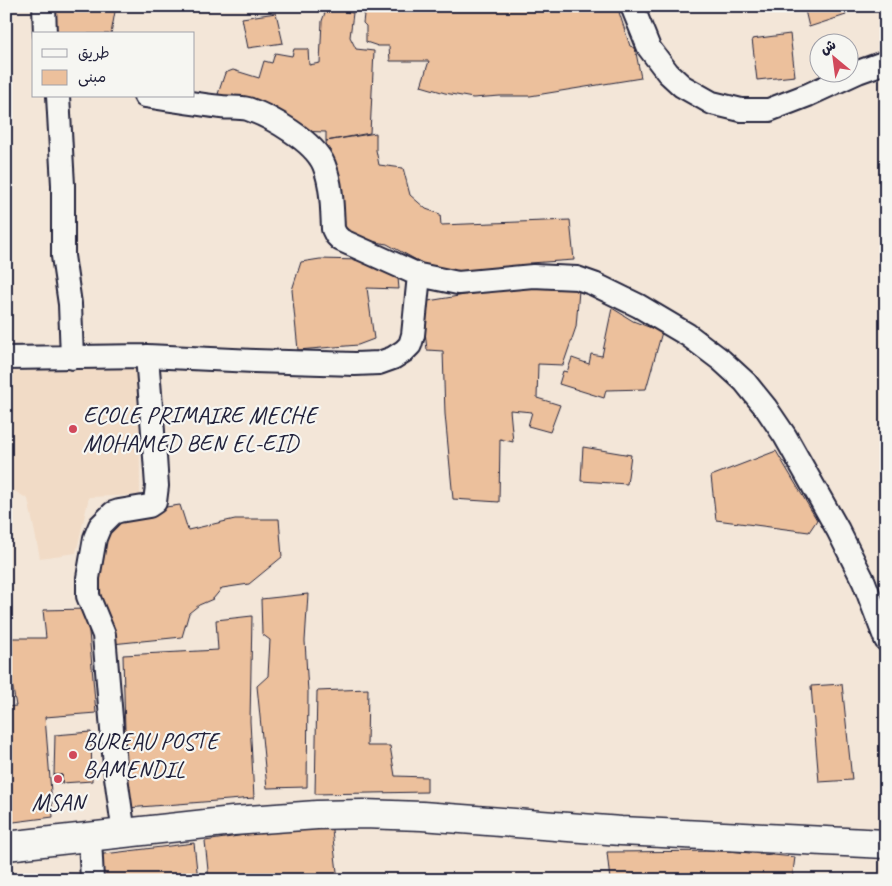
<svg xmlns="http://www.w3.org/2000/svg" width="892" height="886" viewBox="0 0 892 886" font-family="Caveat,'Playpen Sans Arabic',sans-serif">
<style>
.built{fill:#f1dbc6}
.building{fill:#ecc09c;stroke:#22223b}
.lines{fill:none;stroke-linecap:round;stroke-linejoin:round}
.minor-casing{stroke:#22223b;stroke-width:26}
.major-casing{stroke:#22223b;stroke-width:31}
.minor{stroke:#f6f6f2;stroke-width:22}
.major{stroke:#f6f6f2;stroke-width:28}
.poi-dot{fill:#d1495b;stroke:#f6f6f2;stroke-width:2}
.labels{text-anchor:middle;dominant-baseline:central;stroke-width:4.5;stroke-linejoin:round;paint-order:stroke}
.poi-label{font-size:24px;fill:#22223b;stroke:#f6f6f2;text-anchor:start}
</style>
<rect width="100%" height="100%" fill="#f3e6d8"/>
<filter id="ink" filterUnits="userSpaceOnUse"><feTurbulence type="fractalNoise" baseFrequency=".02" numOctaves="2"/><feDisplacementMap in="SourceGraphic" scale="10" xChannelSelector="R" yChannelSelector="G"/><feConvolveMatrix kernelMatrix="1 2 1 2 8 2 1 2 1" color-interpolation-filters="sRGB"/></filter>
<g filter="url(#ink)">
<!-- built -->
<path class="built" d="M139,366L140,495L89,497L76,553L40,558L28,499L6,486V372Z"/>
<!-- building -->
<path class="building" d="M52,6H116L111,34H53Z
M365,6H617L630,46L635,48L641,78L530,96H500L473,98L445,93L421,86L429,61H390L389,46H378L366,42V26L363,23Z
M804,6H843L846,15L809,27Z
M883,6H886V21H882Z
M327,7L353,13L350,37L356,49L374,51L370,133L326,141V132L294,131L274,111L218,94L225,73L233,70L259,78L264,61L272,63L275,53L292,56L294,49H308L309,65L320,63L322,21Z
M276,13L283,43L248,48L242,18Z
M790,34L795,76L757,80L752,39Z
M376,133V150L379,165L403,168L410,195L426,209L440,214L441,225L570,220L574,260L530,263L528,268L462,274L433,269L387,244L364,240L340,231L332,202L326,141Z
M320,259L359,260L397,267L399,289L367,288L374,339L358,345L298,350L292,290L301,262Z
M526,285L579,290L576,327L563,365L538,364L537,398L560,405L550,432L528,426L532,412L510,410L513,442L500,439L499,502L453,499L445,414L443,351L427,350L422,302Z
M612,308L633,321L662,332L646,389L606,390L604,398L559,384L563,371L567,372L572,358L589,364L591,354L602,356Z
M583,447L631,455L627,484L581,481Z
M776,451L817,520L809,532L716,520L711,476Z
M180,505L188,530L235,519H279L282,557L249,584L222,588L213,599L199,605L189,613L182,637L112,644L101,604L100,570L101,554L112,525L148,513L152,509Z
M308,594L305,641L308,692L307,787L267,788L257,686L268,676L270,640L262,634L261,599Z
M87,609L96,713L45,717L53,817L6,823V707L16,706L10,672L9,638H46L43,610Z
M252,616L250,721L254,798L127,808L123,655L218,650L216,620Z
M842,684L852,780L819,782L811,686Z
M368,689L367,746H390L395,776L427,777V792L315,794L317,691Z
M91,732L92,781L62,783V775H54L55,735Z
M54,775H62V783H54Z
M331,822L338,880H209L205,841Z
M194,843L198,880H96V855Z
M728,851L795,857L792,880H610L607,852Z"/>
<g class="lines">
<!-- minor casing -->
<g class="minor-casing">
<path id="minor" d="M44,6L45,34
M632,6L649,48L668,73L682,86L712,103L741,110H769L808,95L858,72L886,62
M58,96L63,185V256L70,304L72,358
M145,96C170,100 196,104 221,107C230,108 240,107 248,109C271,117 314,141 324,165C332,185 332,208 333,229L336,235L341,240L419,275L458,283L533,276L577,278L594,284L639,306L688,335L721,360L745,382L766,408L785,436L838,530L864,582L886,640
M6,358L147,356L254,361L355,364L379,363L393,358L404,351L410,345L413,335L419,275
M124,834L116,777L104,635L88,596V578L95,538L100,526L113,513L119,511L149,506L155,502L157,486L155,457L147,356
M90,838L92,880"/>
</g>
<!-- major casing -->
<g class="major-casing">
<path id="major" d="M6,846L233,821L317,815L363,814L422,816L621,831L886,844"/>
</g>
<!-- minor -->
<use href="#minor" class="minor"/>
<!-- major -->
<use href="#major" class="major"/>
</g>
</g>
<!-- markers -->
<g class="poi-dot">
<circle cx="73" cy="429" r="5"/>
<circle cx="73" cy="755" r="5"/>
<circle cx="58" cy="779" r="5"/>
</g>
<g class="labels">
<!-- poi labels -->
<g class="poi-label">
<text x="83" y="415">ECOLE PRIMAIRE MECHE<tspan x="83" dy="28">MOHAMED BEN EL-EID</tspan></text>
<text x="83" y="741">BUREAU POSTE<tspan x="83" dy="28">BAMENDIL</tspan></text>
<text x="58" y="802" text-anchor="middle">MSAN</text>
</g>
</g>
<!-- margin -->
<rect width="892" height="886" fill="none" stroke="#f6f6f2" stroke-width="25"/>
<rect x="12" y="12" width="867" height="861" fill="none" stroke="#22223b" stroke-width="2" filter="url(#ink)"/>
<!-- legend -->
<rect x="32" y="32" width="162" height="65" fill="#f6f6f2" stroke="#a1a1a9"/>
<rect x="42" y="49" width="25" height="8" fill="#f6f6f2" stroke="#a1a1a9"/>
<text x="78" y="58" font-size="15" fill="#22223b">طريق</text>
<rect x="42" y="70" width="25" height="15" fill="#ecc09c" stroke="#a1a1a9"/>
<text x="78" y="82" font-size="15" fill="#22223b">مبنى</text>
<!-- north arrow -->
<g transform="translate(834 58) rotate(331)"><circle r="24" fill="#f6f6f2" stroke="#a1a1a9"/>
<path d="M0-4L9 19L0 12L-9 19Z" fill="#d1495b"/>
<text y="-8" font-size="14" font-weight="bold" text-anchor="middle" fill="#22223b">ش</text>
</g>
</svg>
